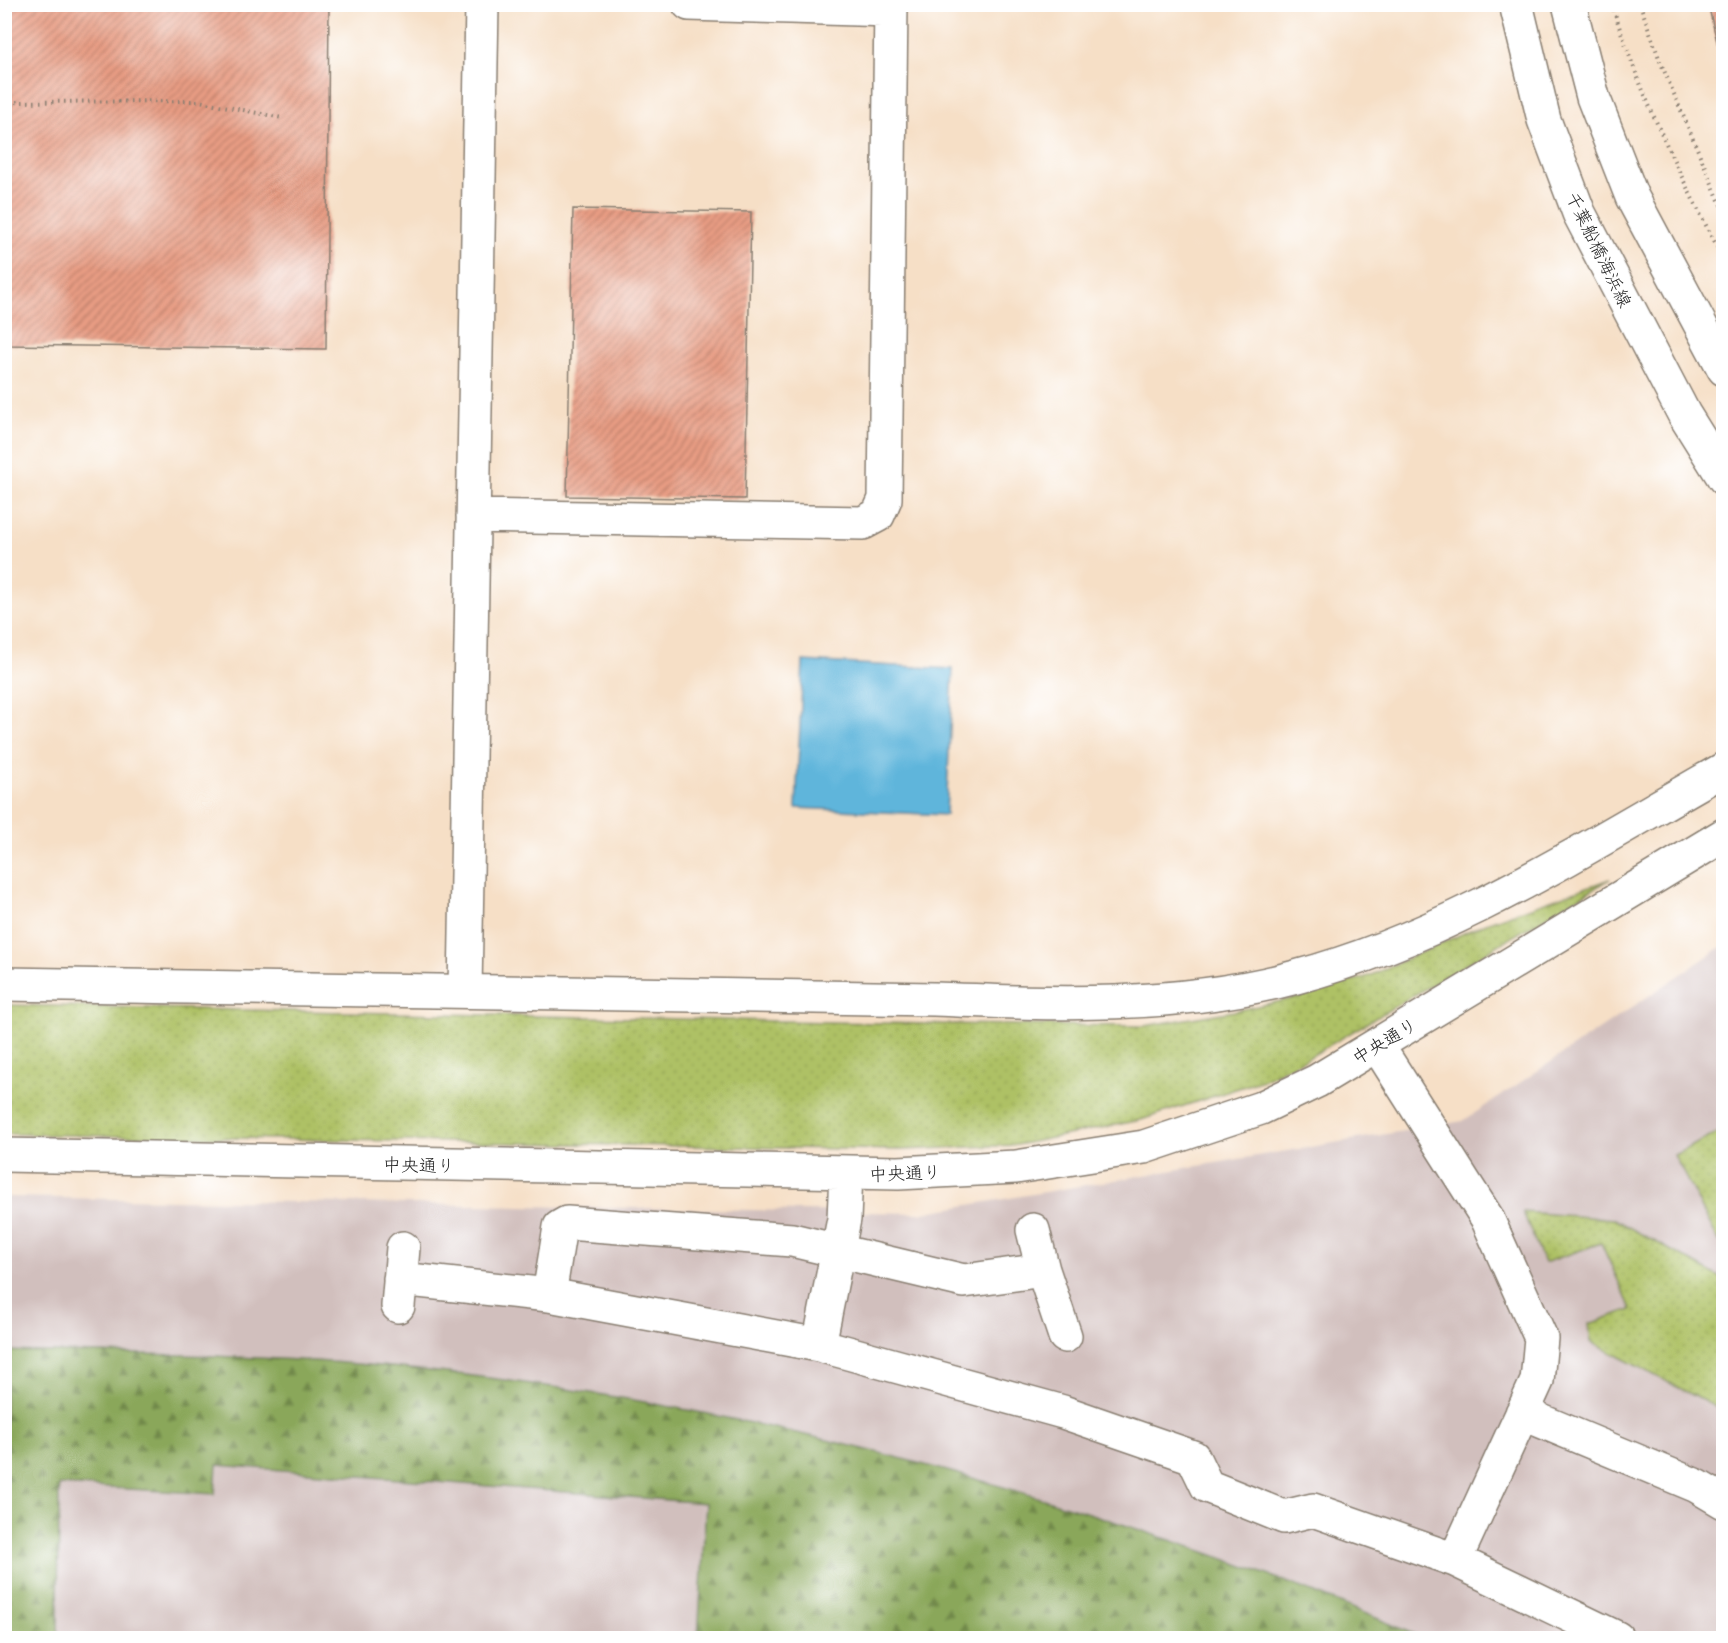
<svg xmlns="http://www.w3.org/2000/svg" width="1728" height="1643" viewBox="0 0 1728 1643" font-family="'Playpen Sans','Klee One',sans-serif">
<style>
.industrial{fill:#d1bfbd}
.grass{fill:url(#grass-dots);stroke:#656e40;stroke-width:1.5}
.forest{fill:url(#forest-firs);stroke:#53623b;stroke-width:1.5}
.water{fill:#5fb5db;stroke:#3e687c;stroke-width:1.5}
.building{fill:url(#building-hatch)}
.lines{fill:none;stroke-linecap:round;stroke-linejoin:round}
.minor-casing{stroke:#897e71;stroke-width:36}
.major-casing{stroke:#897e71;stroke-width:36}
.path{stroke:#897e71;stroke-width:4;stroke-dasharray:1.5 4.5;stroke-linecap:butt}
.minor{stroke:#fff;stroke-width:33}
.major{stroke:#fff;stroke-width:33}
.labels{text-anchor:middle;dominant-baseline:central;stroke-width:4.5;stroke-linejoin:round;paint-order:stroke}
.street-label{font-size:18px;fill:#1c1c1c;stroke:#fff}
</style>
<defs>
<pattern id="grass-dots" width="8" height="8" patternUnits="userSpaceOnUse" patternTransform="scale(1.5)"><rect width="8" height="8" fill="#aec165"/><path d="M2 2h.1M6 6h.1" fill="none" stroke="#95a557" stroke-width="1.8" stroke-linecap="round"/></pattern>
<pattern id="forest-firs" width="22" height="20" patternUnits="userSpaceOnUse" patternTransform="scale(1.5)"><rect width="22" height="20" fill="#8aa75a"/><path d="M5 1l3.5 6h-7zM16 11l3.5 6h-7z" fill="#70874a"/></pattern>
<pattern id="building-hatch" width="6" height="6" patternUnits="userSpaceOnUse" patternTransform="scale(1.5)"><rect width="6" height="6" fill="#e89c83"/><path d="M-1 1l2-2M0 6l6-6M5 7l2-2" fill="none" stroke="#bb7e6a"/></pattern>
</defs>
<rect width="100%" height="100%" fill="#fff"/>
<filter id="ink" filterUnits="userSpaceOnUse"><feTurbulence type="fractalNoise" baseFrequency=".0167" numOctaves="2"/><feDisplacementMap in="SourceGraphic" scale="12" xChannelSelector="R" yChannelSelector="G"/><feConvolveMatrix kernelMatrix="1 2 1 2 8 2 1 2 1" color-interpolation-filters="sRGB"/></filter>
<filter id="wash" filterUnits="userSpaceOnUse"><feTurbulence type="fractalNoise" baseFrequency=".008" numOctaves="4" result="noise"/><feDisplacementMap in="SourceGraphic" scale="24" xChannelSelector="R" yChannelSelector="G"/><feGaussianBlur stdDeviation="1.35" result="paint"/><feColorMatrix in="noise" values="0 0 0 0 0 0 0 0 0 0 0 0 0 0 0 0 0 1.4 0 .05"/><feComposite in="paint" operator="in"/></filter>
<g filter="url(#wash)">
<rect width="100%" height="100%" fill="#f6dfc6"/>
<!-- industrial -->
<path class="industrial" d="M1723,946V1638H5V1197L921,1213L1463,1121Z"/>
<!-- grass -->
<path class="grass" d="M1610,879L1308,1058L1260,1081L1141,1120L1017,1145L901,1150L5,1134V1005L929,1024L1144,1026L1234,1011L1300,997L1369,976L1486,923Z
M1723,1130V1242L1719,1241L1674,1155Z
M1523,1212L1614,1219L1723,1279V1411L1591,1342L1589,1324L1631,1309L1601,1243L1544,1263Z"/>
<!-- forest -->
<path class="forest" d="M5,1351C134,1354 264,1355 392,1367C650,1392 905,1450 1149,1533C1242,1564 1333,1598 1422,1638H698L706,1503L217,1465L215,1494L59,1485L58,1638H5Z"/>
<!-- water -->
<path class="water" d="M803,661L953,669L946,815L796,808Z"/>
<g id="blocks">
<!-- building -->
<path class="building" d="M4,4H329L326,349L4,345Z
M1708,4H1724V66L1723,67Z
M573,209L751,212L745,499L567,496Z"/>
</g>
</g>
<g filter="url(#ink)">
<use href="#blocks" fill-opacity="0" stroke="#897e71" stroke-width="1.5"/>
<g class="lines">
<!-- minor casing -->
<g class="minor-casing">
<path id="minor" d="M689,4L891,10
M473,516L863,523L878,515L885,499L891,4
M4,984L934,999C1055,1004 1177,1009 1296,977C1450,936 1586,847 1724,769
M465,991L482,4
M1377,1045L1487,1218L1541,1338L1537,1381L1455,1560
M4,1155L898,1173L1016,1167L1144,1147L1261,1108L1317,1081L1724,835
M1033,1230L1043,1270L1065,1336
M400,1279L549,1295L819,1345L1063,1412L1193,1457L1207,1486L1284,1517L1313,1510L1455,1560L1617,1638
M549,1295L560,1227L567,1223L792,1240L964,1281L1043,1270
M398,1306L403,1248
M819,1345L844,1219L846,1173
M1522,1413L1697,1486L1724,1502"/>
</g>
<!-- major casing -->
<g class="major-casing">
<path id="major" d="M1516,4L1544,120L1579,213L1684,414L1724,478
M1569,4L1593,97L1632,197L1724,369"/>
</g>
<!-- path -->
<path class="path" d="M1612,4C1639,93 1681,178 1724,260
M1640,4L1660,61L1724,212
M4,102L199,101L282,118"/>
<!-- minor -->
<use href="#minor" class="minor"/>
<!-- major -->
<use href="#major" class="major"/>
</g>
</g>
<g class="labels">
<!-- street labels -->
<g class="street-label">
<text transform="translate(1600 249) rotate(64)">千葉船橋海浜線</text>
<text transform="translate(1384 1040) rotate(-31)">中央通り</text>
<text transform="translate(419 1164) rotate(1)">中央通り</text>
<text transform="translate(905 1172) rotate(-2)">中央通り</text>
</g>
</g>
<!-- margin -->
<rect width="1728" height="1643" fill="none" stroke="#fff" stroke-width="24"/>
</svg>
